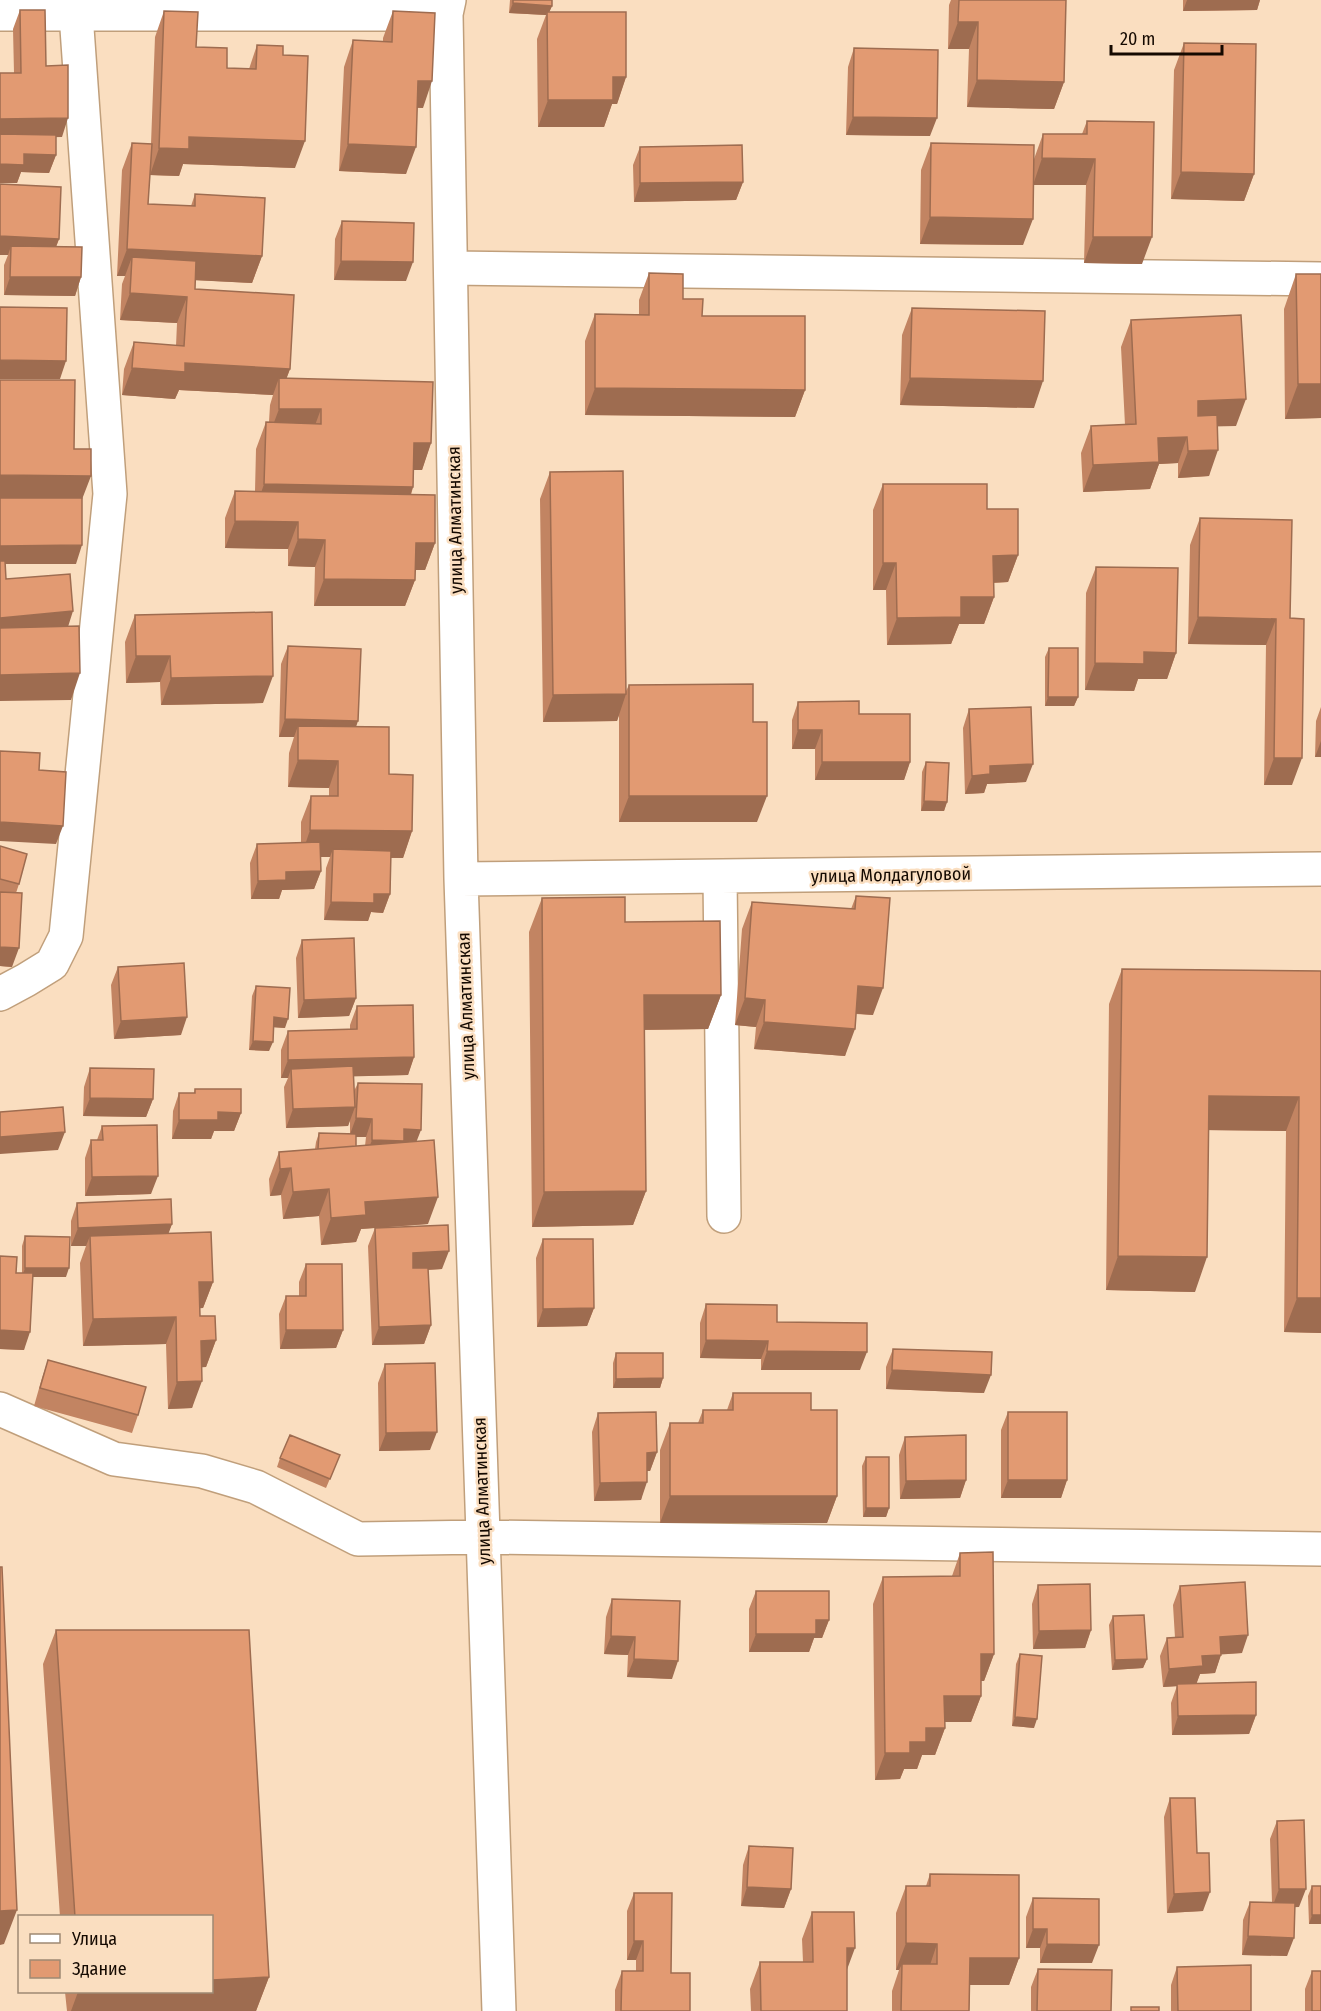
<svg xmlns="http://www.w3.org/2000/svg" width="1321" height="2011" viewBox="0 0 1321 2011" font-family="'Fira Sans Condensed',sans-serif">
<style>
.lines{fill:none;stroke-linecap:round;stroke-linejoin:round}
.minor-casing{stroke:#c09f7b;stroke-width:36}
.minor{stroke:#fff;stroke-width:33}
.wall{fill:#c28462;fill-rule:evenodd}
.shaded-wall{fill:#9e6c50}
.building{fill:#e29a72;stroke:#9e6c50;stroke-width:1.5}
.labels{text-anchor:middle;dominant-baseline:central;stroke-width:5;stroke-linejoin:round;paint-order:stroke}
.street-label{font-size:18px;fill:#140900;stroke:#fadec0}
</style>
<rect width="100%" height="100%" fill="#fadec0"/>
<g class="lines">
<!-- minor casing -->
<g class="minor-casing">
<path id="minor" d="M449,0L446,14L461,879L499,2011
M0,14H438
M451,268L1321,279
M720,877L724,1216
M461,879L1321,869
M0,994L26,980L52,964L66,936L110,494L75,0
M0,1409L114,1459L202,1471L256,1487L358,1539L483,1537L1321,1549"/>
</g>
<!-- minor -->
<use href="#minor" class="minor"/>
</g>
<!-- wall -->
<path class="wall" d="M510,0H552V6L549,12L626,77L617,104H612L604,127H538L537,39L546,15L509,13Z
M951,0H1066L1064,82L1054,109L967,107L969,49H948L949,5Z
M1183,0H1260L1257,10L1183,11Z
M20,10L46,66L62,137H56V155L49,173L21,172L17,183H0V73H14L13,29Z
M164,11L196,47L227,68L249,69L257,45L283,55L295,168L183,164L179,176L150,175L148,204L191,206L195,194L262,256L252,283L195,280V289L290,369L286,379L431,443L422,470H414L413,487L411,495L435,543L425,570H415V580L405,606H314L315,567L288,566V549L225,548V518L235,491H255L256,449L266,422H269L270,405L273,395L179,390L175,399L122,395L124,369L134,342L176,346L177,323L120,320L122,284L125,276H117L122,170L132,143L151,144L155,37Z
M393,11L423,108H417L406,174L339,171L344,67L353,40L383,42V38Z
M1184,43L1254,174L1244,201L1171,199L1174,70Z
M854,48L930,136L846,135L848,67Z
M1087,121L1142,264L1084,263L1086,185H1033L1023,245L920,244L921,170L931,143L1034,159L1043,134H1082Z
M640,147L743,182L736,200L634,202L633,165Z
M0,184L59,239L56,247L81,277L75,296L4,295V265L8,255H0Z
M342,221L406,281L334,280L335,239Z
M649,273L683,299L702,316L805,390L795,417L585,415V341L595,314H639V300Z
M1296,274L1321,418L1285,419L1284,309Z
M912,308L1034,408L900,405L902,335Z
M1131,320L1236,426H1218L1209,476L1178,478V463L1159,464L1150,489L1083,492L1081,453L1091,426L1125,425L1121,347Z
M550,472L626,691L629,685L753,722L757,822H619V715L617,721L543,722L540,499Z
M883,484L987,509L1018,555L1008,582L994,583V597L984,624H959L951,644L887,645L886,590H873V510Z
M1200,518L1290,618L1292,785H1264L1266,645L1188,644L1190,545Z
M1096,567L1176,653L1167,679H1138L1134,691L1085,690L1086,593Z
M135,615L263,703L161,705L160,682L126,683L125,642Z
M288,646L356,727L389,774L412,831L403,858H391L390,894L383,913L371,912L368,921L324,920L326,868L330,857H320L321,871L314,889L282,890L279,899H251L250,863L257,844L301,843V822L311,796H329V788L288,787L289,753L294,737H279L281,664Z
M1049,648L1078,697L1074,706H1045V657Z
M798,702L910,762L904,780H815V749H792V720Z
M1321,707V757H1315L1316,721Z
M969,709L1026,782L987,784L984,793L965,794L963,728Z
M926,762L947,802L944,811H921L922,772Z
M0,846L19,884L16,893L12,967L0,966Z
M856,896L873,1015L856,1014L845,1056L754,1049L756,1027L735,1025L742,929L752,902L851,909Z
M542,898L625,922L721,995L708,1029L644,1030L646,1191L633,1225L532,1227L529,932Z
M302,940L356,998L349,1016L298,1018L296,958Z
M118,967L181,1035L114,1039L111,985Z
M1122,969L1321,971V1333L1284,1332L1286,1131L1209,1130L1195,1292L1106,1290L1109,1004Z
M256,986L285,1028L273,1027L269,1051L249,1050L252,996Z
M357,1006L414,1057L408,1075L354,1076V1091L358,1083L416,1142L428,1224L361,1229L356,1242L321,1245L319,1216L283,1219L281,1195L270,1196L269,1179L279,1152L315,1149L316,1142L319,1133L350,1134V1120L348,1126L286,1128L284,1087L288,1078H281V1050L288,1031L350,1030V1025ZM356,1137H366L365,1146H356Z
M90,1068L153,1099L146,1117L83,1116L84,1087Z
M195,1089L241,1113L234,1131H214L211,1139H172L173,1111L179,1093H194Z
M102,1126L151,1194L85,1196V1158L91,1140H97Z
M77,1203L172,1224L168,1233L213,1282L203,1308H200V1316L216,1340L206,1367H202L192,1408L168,1409L166,1344L83,1346L80,1263L86,1246H71V1221Z
M375,1228L442,1269L428,1270L431,1325L424,1344L372,1345L368,1246Z
M25,1236L66,1277H33L24,1350L0,1349V1256L16,1273H22V1246Z
M543,1239L594,1308L587,1326L537,1327L536,1258Z
M306,1264L343,1330L336,1348L280,1349L279,1314L286,1296H299V1282Z
M706,1304L777,1322L860,1370H761V1359L700,1358V1323Z
M893,1349L984,1393L886,1389V1367Z
M616,1353L663,1378L660,1388H613V1363Z
M48,1360L138,1415L132,1433L34,1406L42,1378Z
M385,1364L430,1450L379,1451L378,1383Z
M733,1393L811,1410L837,1496L827,1523H660V1450L670,1423H698L703,1410H727Z
M1008,1412L1067,1480L1061,1498H1001V1430Z
M598,1413L657,1452L650,1471H647L641,1500L594,1501L592,1432Z
M905,1437L966,1480L960,1498L900,1499L899,1455Z
M340,1455L326,1488L277,1467L280,1458Z
M866,1457L889,1508L886,1517H863L862,1466Z
M960,1553L994,1654L984,1681H981V1696L971,1722H944L945,1728L935,1755H922L917,1769H904L900,1779L875,1780L873,1604L883,1577L952,1576Z
M1038,1585L1091,1630L1085,1648L1033,1649L1032,1604Z
M1180,1586L1242,1653L1221,1654L1215,1673L1200,1674L1196,1684L1256,1715L1249,1734L1172,1735L1171,1703L1177,1686L1163,1687L1160,1656L1167,1638H1175L1173,1605Z
M756,1591L829,1620L822,1638H814L809,1652H749V1609Z
M612,1599L672,1679L627,1677L628,1655L604,1654L606,1617Z
M1113,1616L1147,1659L1143,1668L1112,1670L1109,1625Z
M56,1630L269,1977L256,2011H67L65,1992H212V1917H60L43,1664Z
M1020,1654L1034,1728L1012,1726L1016,1664Z
M1170,1798L1203,1911L1167,1913L1164,1817Z
M1277,1821L1299,1907H1295L1287,1956L1242,1955L1243,1920L1250,1902H1272L1270,1839Z
M749,1846L791,1889L784,1908L741,1906L743,1865Z
M930,1874L1019,1958L1009,1985H970L969,2011H892V1991L899,1970H896V1913L906,1886H926Z
M1312,1886H1321V1924H1309L1308,1896Z
M634,1893L671,1973L690,2011H615V1990L622,1971H636V1960H627V1911Z
M1033,1898L1092,1963H1040V1948H1026V1917Z
M812,1912L847,1970V2011H751L750,1989L760,1962H803L802,1939Z
M1177,1967L1251,2011H1171V1985Z
M1038,1969L1111,2011H1031V1987Z
M1312,1971L1321,2011H1305V1989Z"/>
<!-- shaded-wall -->
<path class="shaded-wall" d="M1187,0H1260L1257,10L1183,11Z
M513,3L552,6L548,15L547,12L546,15L509,13Z
M958,22H978L969,49H948Z
M613,77H626L617,104H612L604,127H538L548,100Z
M977,80L1064,82L1054,109L967,107Z
M418,81H432L423,108L409,107Z
M853,117L937,118L930,136L846,135Z
M68,118L62,137L0,138V119Z
M189,137L305,141L295,168L183,164L179,176L150,175L159,148Z
M348,144L416,147L406,174L339,171Z
M24,154L56,155L49,173L21,172L17,183H0V164Z
M1042,158L1095,159L1086,185H1033Z
M1181,172L1254,174L1244,201L1171,199Z
M743,182L736,200L634,202L640,183Z
M930,217L1033,219L1023,245L920,244Z
M0,236L59,239L52,257L11,246L8,255H0Z
M1093,237H1152L1142,264L1084,263Z
M127,249L262,256L252,283L131,277L132,257L125,276H117Z
M341,261L413,262L406,281L334,280Z
M10,277H81L75,296L4,295Z
M130,293L187,297L177,323L120,320Z
M0,360L66,361L60,379H0Z
M185,363L290,369L280,396L279,378L273,395L179,390L175,399L122,395L132,368Z
M910,378L1043,381L1034,408L900,405Z
M1298,384H1321V418L1285,419Z
M595,388L805,390L795,417L585,415Z
M1246,399L1236,426L1188,427L1198,401Z
M279,409H321L311,436H269Z
M1187,437L1178,463L1159,464L1150,489L1083,492L1093,465L1158,438Z
M414,443H431L422,470H405Z
M1218,450L1209,476L1178,478L1188,451Z
M0,475L91,476L81,502L0,501Z
M264,484L413,487L404,514L255,511Z
M235,521L298,522L288,549L225,548Z
M298,539L325,540L315,567L288,566Z
M416,543H435L425,570H406Z
M82,545L76,564H0V546Z
M1018,555L1008,582L984,583L993,556Z
M883,563H896L886,590H873Z
M324,579L415,580L405,606H314Z
M961,597H994L984,624H959L951,644L887,645L897,618Z
M73,611L67,630L0,636V618Z
M1198,617L1276,619L1266,645L1188,644Z
M1144,652L1176,653L1167,679H1138L1134,691L1085,690L1095,663Z
M136,656H170L160,682L126,683Z
M80,673L71,700L0,701V675Z
M273,676L263,703L161,705L171,678Z
M626,694L617,721L543,722L553,695Z
M1048,697H1078L1074,706H1045Z
M285,719L358,721L352,739L298,726L294,737H279Z
M798,730H822L815,749H792Z
M1321,741V757H1315Z
M1274,758H1302L1292,785H1264Z
M298,760L338,761L329,788L288,787Z
M822,762H910L904,780H815Z
M1033,764L1026,782L987,784L984,793L965,794L972,776L990,766Z
M629,796H767L757,822H619Z
M924,801L947,802L944,811H921Z
M0,822L63,826L56,844L0,841Z
M310,830L412,831L403,858L333,857V849L330,857H301Z
M321,871L314,889L282,890L279,899H251L258,881L286,872Z
M374,894H390L383,913L371,912L368,921L324,920L331,902Z
M0,947L19,948L12,967L0,966Z
M858,986L883,988L873,1015L849,1013Z
M644,995H721L708,1029L631,1030Z
M356,998L349,1016L298,1018L304,1000Z
M745,998L765,1000L756,1027L735,1025Z
M187,1017L181,1035L114,1039L121,1021Z
M274,1017L288,1019L285,1028L270,1027Z
M764,1022L855,1029L845,1056L754,1049Z
M253,1041L273,1042L269,1051L249,1050Z
M414,1057L408,1075L291,1078V1069L288,1078H281L288,1060Z
M1209,1096L1299,1097L1286,1131L1197,1130Z
M90,1098L153,1099L146,1117L83,1116Z
M355,1107L348,1126L286,1128L293,1109Z
M218,1112L241,1113L234,1131H214L211,1139H172L179,1120Z
M356,1118L372,1119L366,1137H349Z
M404,1129L421,1130L414,1148L365,1158L372,1140Z
M65,1132L58,1150L0,1154V1137Z
M291,1168L281,1195L270,1196L280,1169Z
M158,1176L151,1194L85,1196L92,1177Z
M329,1189L319,1216L283,1219L293,1192Z
M646,1191L633,1225L532,1227L544,1192Z
M438,1197L428,1224L361,1229L356,1242L321,1245L331,1218L365,1202Z
M172,1224L165,1243L90,1236L86,1246H71L78,1228Z
M449,1251L442,1269L406,1271L413,1253Z
M1118,1256L1207,1257L1195,1292L1106,1290Z
M25,1268H69L66,1277H22Z
M199,1282H213L203,1308L190,1309Z
M1297,1298H1321V1333L1284,1332Z
M594,1308L587,1326L537,1327L543,1309Z
M176,1317L166,1344L83,1346L93,1319Z
M431,1325L424,1344L372,1345L379,1327Z
M0,1330L30,1332L24,1350L0,1349Z
M286,1330H343L336,1348L280,1349Z
M216,1340L206,1367L192,1368L201,1341Z
M706,1340L768,1341L761,1359L700,1358Z
M767,1351L867,1352L860,1370H761Z
M892,1370L991,1375L984,1393L886,1389Z
M663,1378L660,1388H613L616,1379Z
M202,1381L192,1408L168,1409L177,1382Z
M437,1432L430,1450L379,1451L386,1433Z
M657,1452L650,1471H640L647,1453Z
M966,1480L960,1498L900,1499L906,1481Z
M1008,1480H1067L1061,1498H1001Z
M647,1482L641,1500L594,1501L600,1483Z
M670,1496H837L827,1523H660Z
M866,1508H889L886,1517H863Z
M816,1620H829L822,1638H814L809,1652H749L756,1634Z
M1091,1630L1085,1648L1033,1649L1039,1631Z
M1248,1635L1242,1653L1214,1655L1220,1637Z
M611,1636L635,1637L628,1655L604,1654Z
M981,1654H994L984,1681H971Z
M1221,1655L1215,1673L1200,1674L1196,1685L1163,1687L1169,1669L1202,1656Z
M634,1659L678,1661L672,1679L627,1677Z
M1147,1659L1143,1668L1112,1670L1115,1660Z
M944,1696H981L971,1722H934Z
M1256,1715L1249,1734L1172,1735L1178,1716Z
M1015,1717L1037,1719L1034,1728L1012,1726Z
M926,1728H945L935,1755H922L917,1769H904L900,1779L875,1780L885,1753L910,1742Z
M747,1887L791,1889L784,1908L741,1906Z
M1279,1889H1306L1299,1907L1272,1908Z
M1210,1892L1203,1911L1167,1913L1174,1894Z
M17,1910L4,1944L0,1945V1911Z
M1312,1915H1321V1924H1309Z
M1033,1929H1047L1040,1948H1026Z
M1248,1936L1294,1938L1287,1956L1242,1955Z
M634,1941H643L636,1960H627Z
M906,1943L937,1944L928,1971L902,1964L899,1970H896Z
M1047,1944L1099,1945L1092,1963H1040Z
M847,1948H855L845,1975Z
M970,1958H1019L1009,1985H960Z
M269,1977L256,2011H71L78,1992H212V1980Z"/>
<!-- building -->
<path class="building" d="M513,0H552V6L513,3Z
M959,0H1066L1064,82L977,80L978,22H958Z
M20,10H45L46,66L68,65V118L0,119V73H21Z
M164,11L198,12L196,47L227,48V68L256,69L257,45L283,46V55L308,56L305,141L189,137V149L159,148Z
M393,11L435,13L432,81H418L416,147L348,144L353,40L392,42Z
M547,12H626V77H613V100H548Z
M1184,43L1256,44L1254,174L1181,172Z
M854,48L938,50L937,118L853,117Z
M1087,121L1154,122L1152,237H1093L1095,159L1042,158L1043,134H1087Z
M0,134L56,135V155L24,154V165L0,164Z
M132,143L152,144L148,204L195,206V194L265,198L262,256L127,249Z
M931,143L1034,145L1033,219L930,217Z
M742,145L743,182L640,183V147Z
M0,184L61,187L59,239L0,236Z
M342,221L414,223L413,262L341,261Z
M11,246L82,247L81,277H10Z
M132,257L196,261L195,289L294,295L290,369L185,363V372L132,368L134,342L184,346L187,297L130,293Z
M649,273L683,274V299H703L702,316H805V390L595,388V314L649,315Z
M1296,274H1321V384H1298Z
M0,307L67,308L66,361L0,360Z
M912,308L1045,311L1043,381L910,378Z
M1241,315L1246,399L1198,401V416L1217,415L1218,450L1188,451L1187,437L1158,438L1159,462L1093,465L1091,426L1136,424L1131,320Z
M279,378L433,382L431,443H414L413,487L264,484L266,422L321,424V409H279Z
M0,380H75L74,449H91V476L0,475Z
M623,471L626,694L553,695L550,472Z
M883,484H987V509H1018V555L993,556L994,597H961V617L897,618L896,563H883Z
M235,491L435,495V543H416L415,580L324,579L325,540L298,539V522L235,521Z
M0,498H82V545L0,546Z
M1200,518L1292,520L1290,618L1304,619L1302,758H1274L1276,619L1198,617Z
M0,561H5L6,579L70,574L73,611L0,618Z
M1096,567L1178,568L1176,653L1144,652V664L1095,663Z
M272,612L273,676L171,678L170,656H136L135,615Z
M79,626L80,673L0,675V628Z
M288,646L361,649L358,721L285,719Z
M1049,648H1078V697H1048Z
M753,684V722H767V796H629V685Z
M859,701V714H910V762H822V730H798V702Z
M1031,707L1033,764L990,766V774L972,776L969,709Z
M298,726L389,727V774L413,775L412,831L310,830L311,796H338V761L298,760Z
M0,751L40,753L39,770L66,772L63,826L0,822Z
M926,762L949,763L947,802L924,801Z
M320,842L321,871L286,872V880L258,881L257,844Z
M0,846L27,854L19,884L0,879Z
M333,849L391,851L390,894H374V903L331,902Z
M0,892L22,893L19,948L0,947Z
M856,896L890,898L883,988L858,986L855,1029L764,1022L765,1000L745,998L752,902L855,909Z
M625,897V922L720,921L721,995H644L646,1191L544,1192L542,898Z
M354,938L356,998L304,1000L302,940Z
M184,963L187,1017L121,1021L118,967Z
M1122,969L1321,971V1298H1297L1299,1097L1209,1096L1207,1257L1118,1256Z
M256,986L290,988L288,1019L274,1017L273,1042L253,1041Z
M413,1005L414,1057L288,1060V1031L357,1029V1006Z
M353,1066L355,1107L293,1109L291,1069Z
M90,1068L154,1069L153,1099L90,1098Z
M358,1083L422,1084L421,1130L404,1129V1141L372,1140V1119L356,1118Z
M195,1089H241V1113L218,1112V1120H179V1093H195Z
M63,1107L65,1132L0,1137V1112Z
M157,1125L158,1176L92,1177L91,1140H103L102,1126Z
M319,1133L356,1134V1146L318,1149Z
M434,1140L438,1197L365,1202L366,1215L331,1218L329,1189L293,1192L291,1168L280,1169L279,1152Z
M171,1199L172,1224L78,1228L77,1203Z
M448,1225L449,1251L413,1253V1268H428L431,1325L379,1327L375,1228Z
M211,1232L213,1282H199L200,1316H215L216,1340L201,1341L202,1381L177,1382L176,1317L93,1319L90,1236Z
M25,1236L70,1237L69,1268H25Z
M543,1239H593L594,1308L543,1309Z
M0,1256L17,1257L16,1273H33L30,1332L0,1330Z
M306,1264H342L343,1330H286V1296H306Z
M706,1304L777,1305V1322L867,1323V1352L767,1351L768,1341L706,1340Z
M893,1349L992,1352L991,1375L892,1370Z
M616,1353H663V1378L616,1379Z
M48,1360L146,1387L138,1415L40,1388Z
M435,1363L437,1432L386,1433L385,1364Z
M733,1393H811V1410H837V1496H670V1423H703V1410H733Z
M656,1412L657,1452L647,1453V1482L600,1483L598,1413Z
M1008,1412H1067V1480H1008Z
M290,1435L340,1455L330,1479L280,1458Z
M966,1435V1480L906,1481L905,1437Z
M866,1457H889V1508H866Z
M993,1552L994,1654H981V1696H944L945,1728H926V1742H910V1753H885L883,1577L960,1576V1553Z
M0,1567H2L17,1910L0,1911Z
M1245,1582L1248,1635L1220,1637L1221,1655L1202,1656L1203,1666L1169,1669L1167,1638L1183,1637L1180,1586Z
M1090,1584L1091,1630L1039,1631L1038,1585Z
M756,1591H829V1620H816V1634H756Z
M612,1599L680,1601L678,1661L634,1659L635,1637L611,1636Z
M1144,1615L1147,1659L1115,1660L1113,1616Z
M56,1630H249L269,1977L212,1980V1917H75Z
M1020,1654L1042,1656L1037,1719L1015,1717Z
M1256,1682V1715L1178,1716L1177,1684Z
M1170,1798H1195L1197,1853H1209L1210,1892L1174,1894Z
M1304,1820L1306,1889H1279L1277,1821Z
M749,1846L793,1848L791,1889L747,1887Z
M930,1874L1019,1875V1958H970L969,2011H901L902,1964H937V1944L906,1943V1886H930Z
M1312,1886H1321V1915H1312Z
M634,1893H672L671,1973H690V2011H621L622,1971H643V1941H634Z
M1033,1898L1099,1899V1945L1047,1944V1929H1033Z
M1250,1902L1295,1903L1294,1938L1248,1936Z
M812,1912H854L855,1948H847V2011H761L760,1962H813Z
M1251,1965V2011H1178L1177,1967Z
M1038,1969L1112,1970L1111,2011H1037Z
M1312,1971H1321V2011H1312Z
M1131,2007H1159V2011H1131Z"/>
<g class="labels">
<!-- street labels -->
<g class="street-label">
<text transform="translate(455 520) rotate(-91)">улица Алматинская</text>
<text transform="translate(891 875) rotate(-1)">улица Молдагуловой</text>
<text transform="translate(466 1006) rotate(-92)">улица Алматинская</text>
<text transform="translate(482 1491) rotate(-92)">улица Алматинская</text>
</g>
</g>
<!-- legend -->
<rect x="18" y="1915" width="195" height="78" fill="#fadec0" stroke="#9e8973" stroke-width="1.5"/>
<rect x="30" y="1934" width="30" height="9" fill="#ffffff" stroke="#9e8973" stroke-width="1.5"/>
<text x="72" y="1945" font-size="18" fill="#140900">Улица</text>
<rect x="30" y="1960" width="30" height="18" fill="#e29a72" stroke="#9e8973" stroke-width="1.5"/>
<text x="72" y="1975" font-size="18" fill="#140900">Здание</text>
<!-- scale -->
<path d="M1111 45v9h111v-9" fill="none" stroke="#140900" stroke-width="3"/>
<text x="1120" y="45" font-size="18" fill="#140900" stroke="#fadec0" stroke-width="4.5" paint-order="stroke">20 m</text>
</svg>
